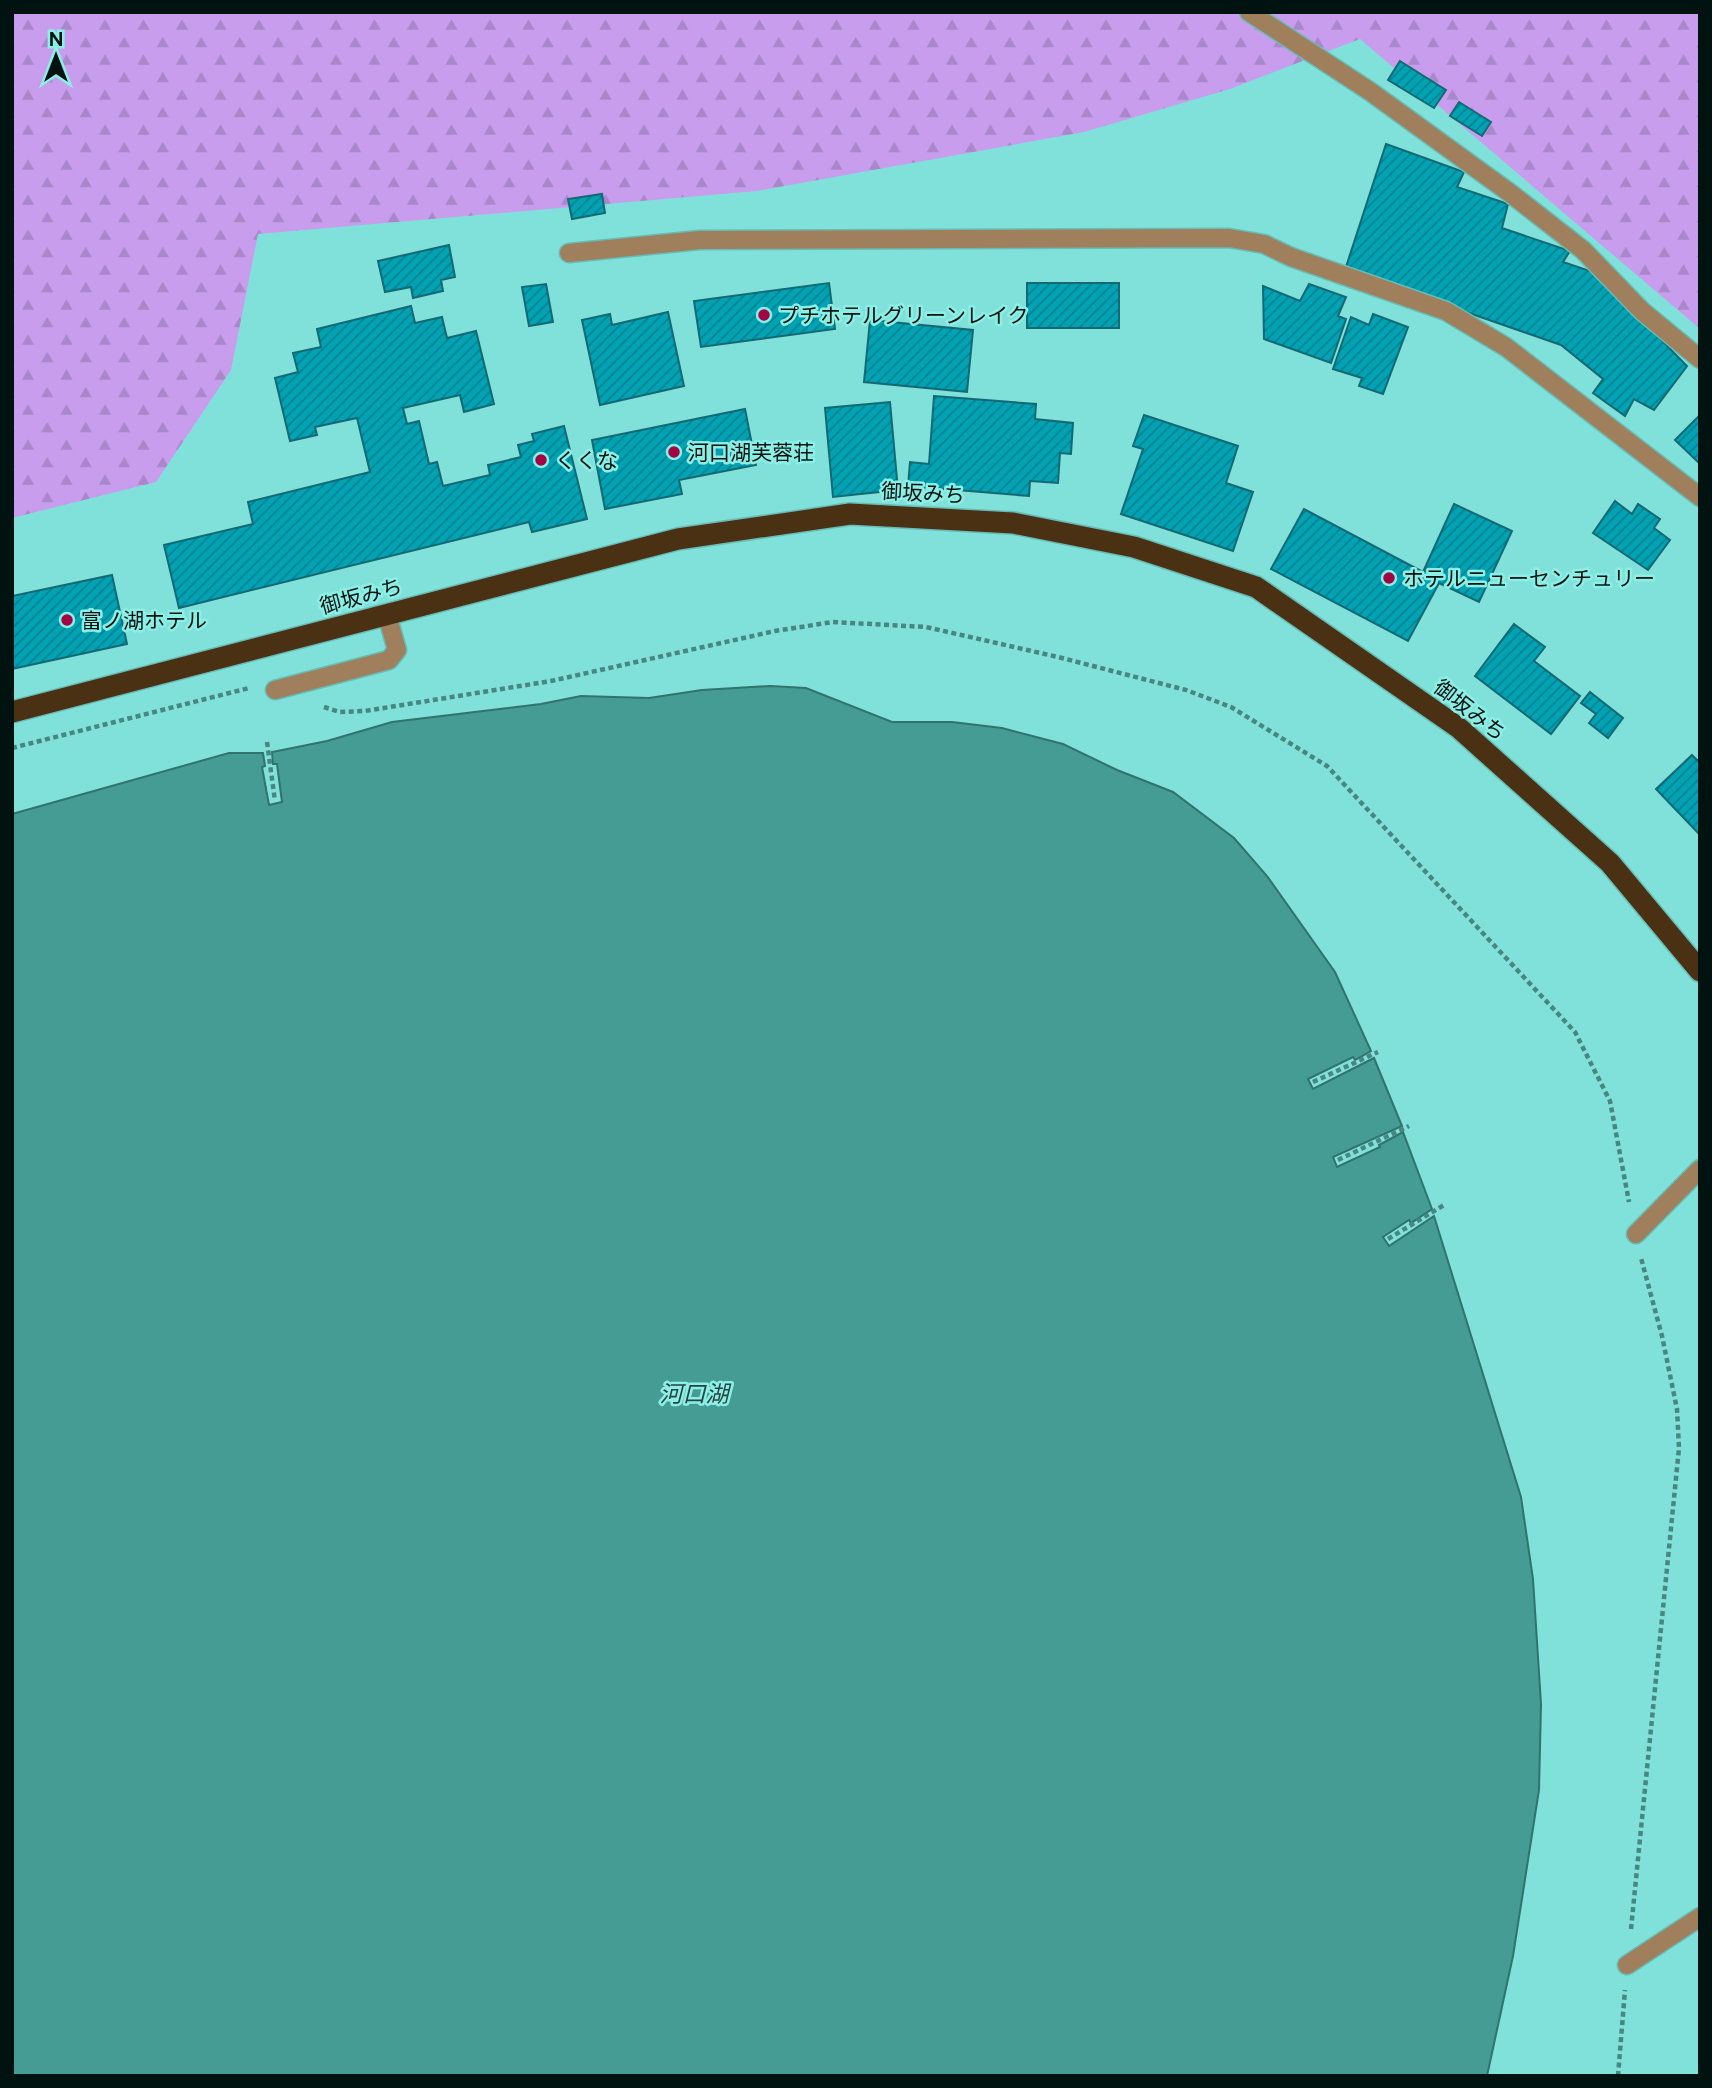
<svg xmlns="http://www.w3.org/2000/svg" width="1712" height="2088" viewBox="0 0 1712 2088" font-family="Figtree,'Noto Sans JP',sans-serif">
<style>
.forest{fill:url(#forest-firs)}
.water{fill:#459c95;stroke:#31736d;stroke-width:2}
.building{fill:url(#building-hatch);stroke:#166872;stroke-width:2}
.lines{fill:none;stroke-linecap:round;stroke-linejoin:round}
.lane-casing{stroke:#68bcb5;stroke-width:21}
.street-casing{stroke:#68bcb5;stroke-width:21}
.highway-casing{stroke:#68bcb5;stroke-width:24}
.path{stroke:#488781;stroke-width:4.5;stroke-dasharray:5 3.5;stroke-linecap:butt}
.lane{stroke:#9f7f5c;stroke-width:18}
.street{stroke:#9f7f5c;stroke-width:18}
.highway{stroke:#4a3114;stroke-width:21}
.poi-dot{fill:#a10543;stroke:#8cefe6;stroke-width:2.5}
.labels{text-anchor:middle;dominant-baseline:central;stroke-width:5;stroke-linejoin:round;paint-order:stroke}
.poi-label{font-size:21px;fill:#011311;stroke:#8cefe6;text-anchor:start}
.street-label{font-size:21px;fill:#011311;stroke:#8cefe6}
.water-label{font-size:23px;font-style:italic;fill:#284442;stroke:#8cefe6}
</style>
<defs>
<pattern id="forest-firs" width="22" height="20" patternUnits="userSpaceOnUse" patternTransform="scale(1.75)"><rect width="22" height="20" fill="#c89dee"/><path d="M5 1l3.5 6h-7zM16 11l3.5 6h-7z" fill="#aa86cb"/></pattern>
<pattern id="building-hatch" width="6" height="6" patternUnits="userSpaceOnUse" patternTransform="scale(1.75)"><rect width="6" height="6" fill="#00a2b3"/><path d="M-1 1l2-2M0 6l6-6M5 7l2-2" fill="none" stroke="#008390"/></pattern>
</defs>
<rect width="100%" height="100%" fill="#7fe1d9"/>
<!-- forest -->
<path class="forest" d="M12,12H1700V329L1360,39L1230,89L1084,132L757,191L258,234L231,370L156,482L12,518Z"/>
<!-- water -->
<path class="water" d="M770,686L806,688L892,722H952L1002,728L1063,744L1117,770L1173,792L1234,838L1267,876L1335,972L1371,1051L1355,1060L1353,1057L1308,1079L1313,1089L1374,1058L1402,1126L1333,1157L1337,1167L1380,1147L1379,1145L1403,1132L1432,1209L1411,1223L1409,1220L1383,1237L1389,1246L1434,1216L1521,1497L1533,1579L1541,1704L1539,1790L1513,1956L1487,2076H12V814L229,753H263L265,766L262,767L269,805L282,802L277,764H273L272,752L327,741L392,722L541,704L581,696L649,698L702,690Z"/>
<!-- building -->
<path class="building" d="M1400,61L1446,90L1434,108L1388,80Z
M1459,102L1491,122L1482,136L1450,116Z
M1386,144L1464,172L1457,187L1508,204L1502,228L1570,251L1563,262L1596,273L1687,366L1654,410L1634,399L1625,416L1593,393L1603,379L1561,345L1345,270Z
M602,194L605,213L572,219L568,199Z
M449,245L455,277L441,280L443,291L413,298L411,287L385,292L378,261Z
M829,283L835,329L701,347L694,301Z
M1027,283H1119V328H1027Z
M546,284L553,322L529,326L522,287Z
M1309,284L1346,297L1338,316L1346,319L1331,363L1264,339L1263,286L1300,301Z
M411,306L415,323L442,317L447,338L476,331L494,404L464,412L460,395L403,408L407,424L419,421L429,464L437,462L443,486L490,475L488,465L521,457L518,445L534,441L532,434L564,426L587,519L532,532L529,522L179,608L164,545L253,524L248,502L370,472L357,418L315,427L317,435L290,441L275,378L298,372L293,353L321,347L317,329Z
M668,312L684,386L600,405L582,320L610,314L612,325Z
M1373,314L1408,327L1383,394L1359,386L1362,378L1333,369L1351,317L1369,325Z
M870,320L973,330L967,392L864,382Z
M934,396L1036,404L1035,419L1073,423L1071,454L1060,453L1058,483L1030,481L1029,496L908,486L910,462L929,464Z
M890,402L898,490L833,497L825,408Z
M745,409L756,465L679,480L682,494L605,509L592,440Z
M1144,415L1238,446L1226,483L1253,492L1233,551L1121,514L1143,449L1133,446Z
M1700,415V464L1675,440Z
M1615,501L1632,514L1638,504L1660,519L1654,528L1670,540L1648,570L1593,533Z
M1454,504L1512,531L1479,602L1439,583L1408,641L1271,569L1304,509L1423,572Z
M112,575L127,644L12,669V596Z
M1514,624L1545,647L1534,661L1580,696L1551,734L1475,676Z
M1590,692L1623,718L1608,738L1589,723L1596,714L1581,703Z
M1692,755L1698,761L1700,757V835L1656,789Z"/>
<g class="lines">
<!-- lane casing -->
<g class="lane-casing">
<path id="lane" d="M275,690L389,660L397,650L387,615
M1636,1234L1700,1169
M1627,1965L1700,1917"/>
</g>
<!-- street casing -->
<g class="street-casing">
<path id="street" d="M1249,12L1371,92L1510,193L1583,250L1642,311L1700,359
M569,253L700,240L1229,238L1264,244L1291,257L1446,311L1506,347L1700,497"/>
</g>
<!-- highway casing -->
<g class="highway-casing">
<path id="highway" d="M12,712L678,539L850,514L1013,523L1134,547L1256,587L1459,728L1610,863L1700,971"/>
</g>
<!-- path -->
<path class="path" d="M324,707L340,712L365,711L551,681L775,631L833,622L926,627L1058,657L1186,690L1231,707L1327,766L1575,1032L1610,1101L1629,1202
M267,742L275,801
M12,748L249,688
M1313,1082L1378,1052
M1338,1160L1409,1126
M1388,1239L1444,1205
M1631,1929L1679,1448L1677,1409L1662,1336L1641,1258
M1618,2076L1625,1990"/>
<!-- lane -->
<use href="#lane" class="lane"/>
<!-- street -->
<use href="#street" class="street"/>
<!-- highway -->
<use href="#highway" class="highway"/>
</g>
<!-- markers -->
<g class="poi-dot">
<circle cx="764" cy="315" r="7"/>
<circle cx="674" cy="452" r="7"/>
<circle cx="541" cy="460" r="7"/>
<circle cx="1389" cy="578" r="7"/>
<circle cx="67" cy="620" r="7"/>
</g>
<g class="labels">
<!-- poi labels -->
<g class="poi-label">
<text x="778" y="315">プチホテルグリーンレイク</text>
<text x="688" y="452">河口湖芙蓉荘</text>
<text x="555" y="460">くくな</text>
<text x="1403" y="578">ホテルニューセンチュリー</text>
<text x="81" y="620">富ノ湖ホテル</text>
</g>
<!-- street labels -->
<g class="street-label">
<text transform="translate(923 493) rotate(3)">御坂みち</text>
<text transform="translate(361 596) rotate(-15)">御坂みち</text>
<text transform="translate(1470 710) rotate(38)">御坂みち</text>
</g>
<!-- water labels -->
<g class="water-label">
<text x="694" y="1394">河口湖</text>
</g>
</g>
<!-- border -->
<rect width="1712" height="2088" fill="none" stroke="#011311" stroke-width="28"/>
<!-- north arrow -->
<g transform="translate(56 56)" stroke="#8cefe6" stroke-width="5" paint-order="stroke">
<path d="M0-5L12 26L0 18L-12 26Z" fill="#011311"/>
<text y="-10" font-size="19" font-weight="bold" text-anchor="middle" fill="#011311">N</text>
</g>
</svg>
